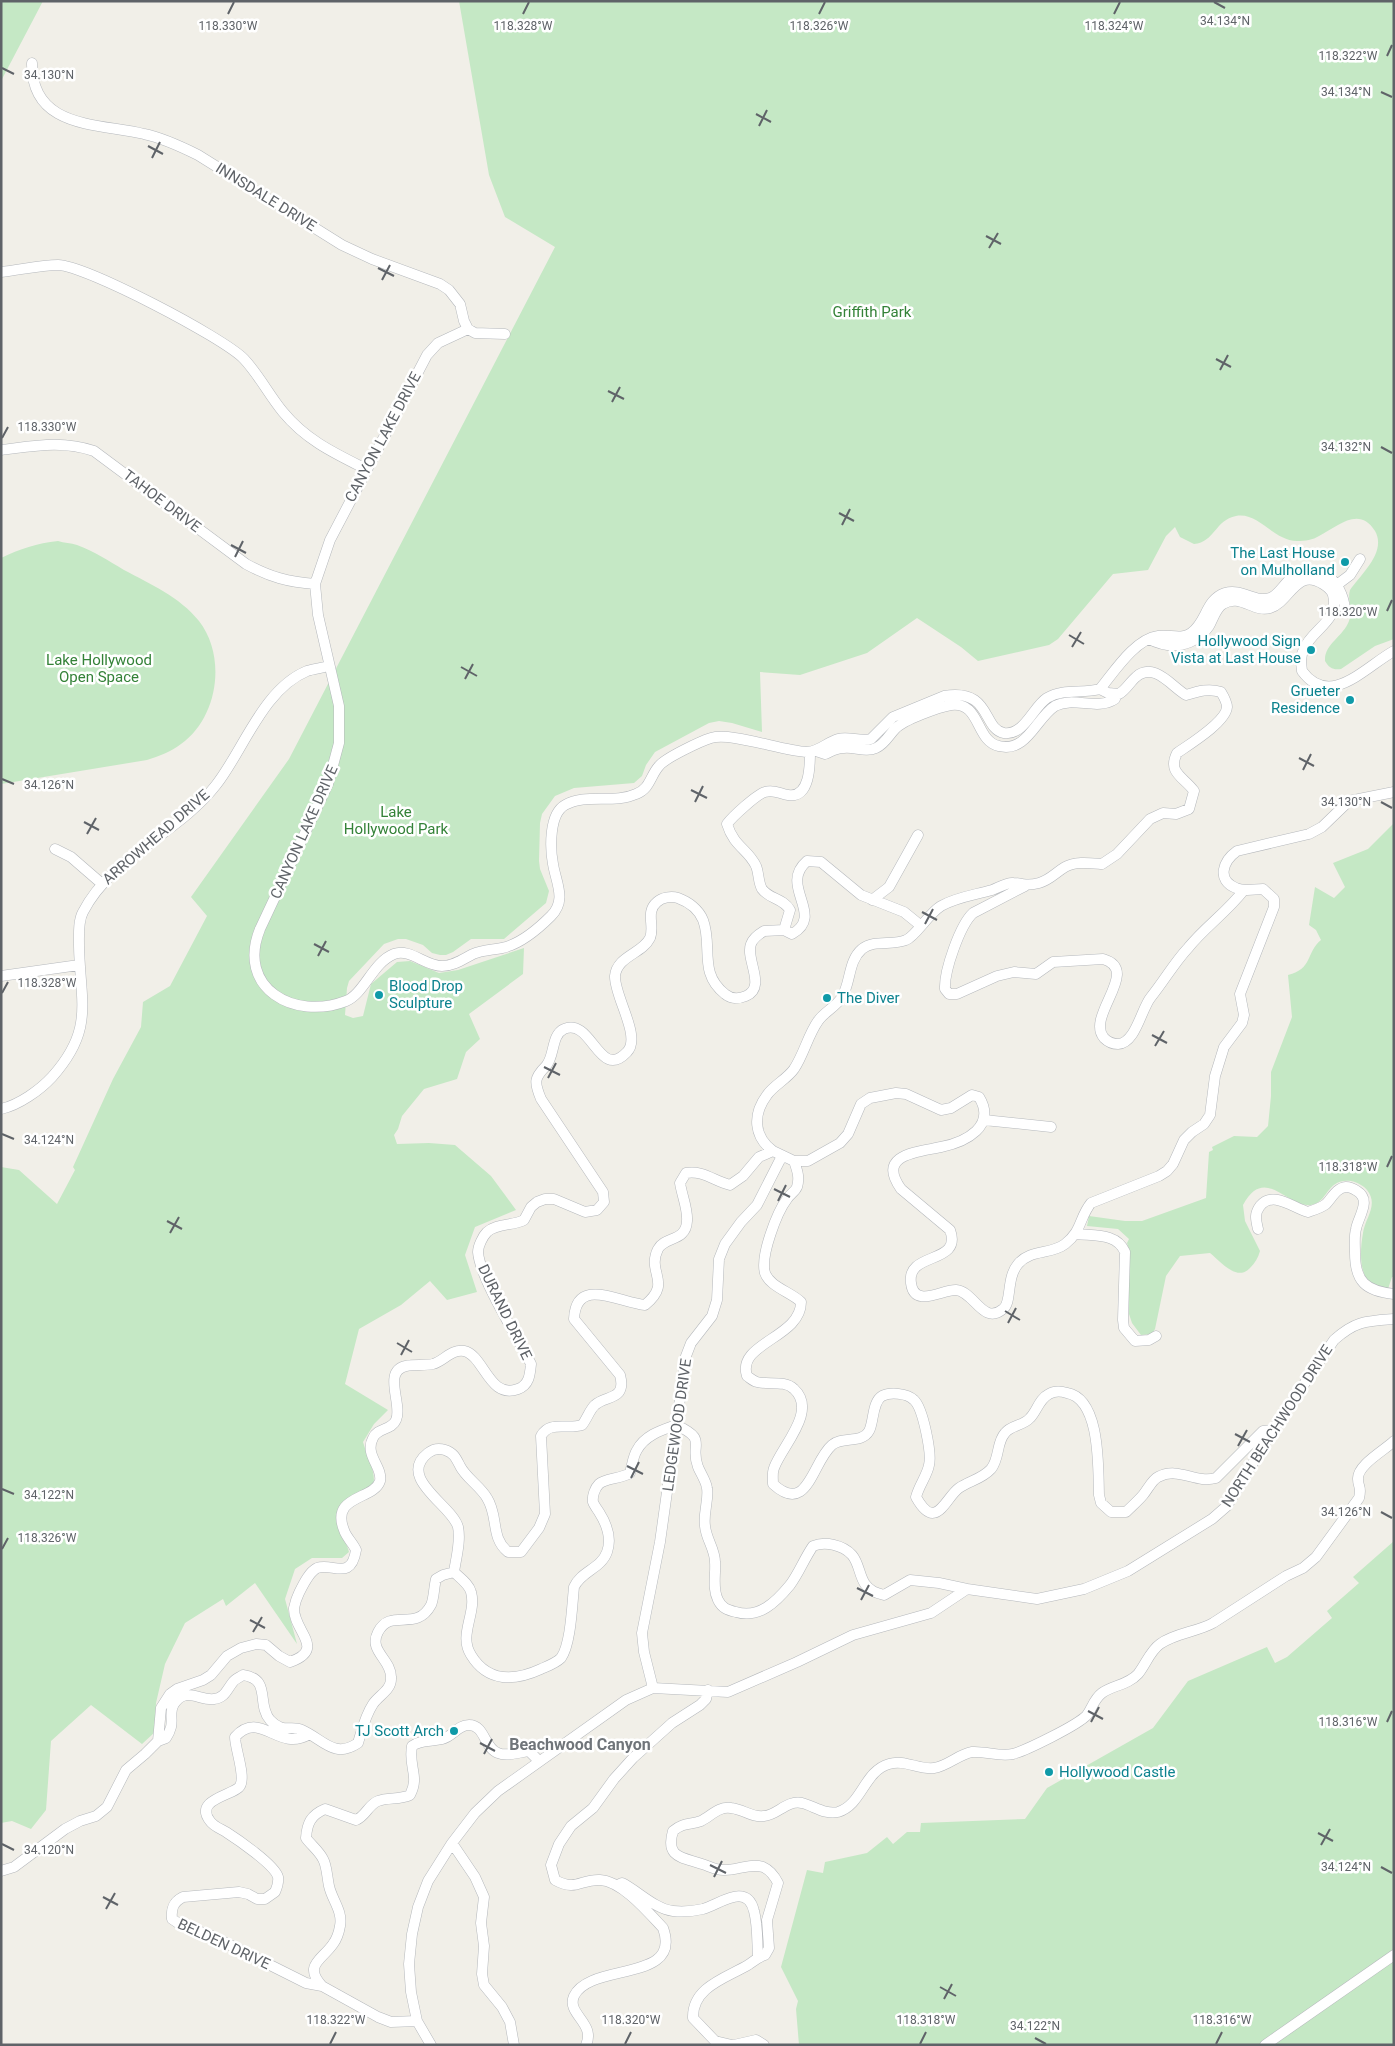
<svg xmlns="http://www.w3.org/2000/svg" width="1395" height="2046" viewBox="0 0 1395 2046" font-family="Roboto,sans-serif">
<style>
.green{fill:#c5e8c5}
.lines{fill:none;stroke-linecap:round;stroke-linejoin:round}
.minor-casing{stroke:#b5b8bc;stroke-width:11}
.minor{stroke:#fff;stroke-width:10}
.ticks{fill:none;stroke:#5f6368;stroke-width:2}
.culture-dot{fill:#0f9aa8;stroke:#fff;stroke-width:2}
.labels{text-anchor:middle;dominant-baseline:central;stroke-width:5;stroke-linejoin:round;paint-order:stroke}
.street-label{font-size:15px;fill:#5f6368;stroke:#fff}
.park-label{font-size:15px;fill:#348238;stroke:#fff}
.culture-label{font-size:15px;fill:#0d838f;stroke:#fff;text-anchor:end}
.neighbourhood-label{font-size:16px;font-weight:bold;fill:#70757a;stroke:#fff}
.ticks-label{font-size:12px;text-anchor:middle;fill:#5f6368;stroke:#fff;stroke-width:5;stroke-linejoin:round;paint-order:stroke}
</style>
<rect width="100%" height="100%" fill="#f1efe8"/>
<!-- green -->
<path class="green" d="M1,1H43L1,81Z
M459,1H1394V639L1375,646L1341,669C1333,670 1329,668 1325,661C1324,644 1343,637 1349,621C1353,609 1347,600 1350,590C1361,574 1387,552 1375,531C1359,505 1337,527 1319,536C1313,540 1305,541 1297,541C1272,540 1259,512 1236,516C1215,520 1215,542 1194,544L1180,537L1175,527L1166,536L1148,570L1113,574L1058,639L1049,645L978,661L961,647L917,618L867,653L800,675L760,672L762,732L732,723L719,721L709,723L655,752L646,765L642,776L634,783L574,788L555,796L542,814L540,823L539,861L540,869L549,891L546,903L504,939H471L453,952L446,955H440L432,953L423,945L406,939H398L384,944L349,981L347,988L345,1015L353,1018L363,1016L371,984L397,962L410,961L439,973L458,970L524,948L523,974L469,1014L480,1039L466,1052L457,1079L424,1089L402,1116L398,1129L394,1135L397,1144L429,1143L455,1145L491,1176L516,1210L475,1227L465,1255L477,1292L447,1300L430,1281L401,1305L359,1329L345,1384L388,1410L374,1424L363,1442C367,1456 377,1473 373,1486L337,1518C339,1531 346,1540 349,1552L342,1558H312L295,1569L285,1599L297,1644L255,1583L226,1606L223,1599L185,1623L165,1664L156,1703L155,1732L142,1744L91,1705L51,1741L46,1810L31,1829L12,1821L1,1823V1167L19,1170L57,1204L75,1170L73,1167L113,1079L141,1027L143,1002L170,986L207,916L191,897L289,759L555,247L505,217L489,175Z
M58,541C64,543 71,543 77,545C94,551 109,561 124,570C150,584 180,597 199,621C227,657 218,718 181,744C171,752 159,756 147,760L1,784V558C20,549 37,543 58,541Z
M1394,823V1277H1392L1388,1289C1358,1290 1359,1255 1363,1233C1365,1218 1379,1205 1367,1190C1364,1186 1357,1182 1351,1181C1326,1178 1329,1202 1311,1205C1287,1208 1265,1164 1243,1205L1245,1221L1260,1251C1258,1258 1255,1263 1250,1268C1237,1282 1221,1262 1210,1253L1180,1256L1166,1276L1155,1329L1152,1334L1141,1335L1132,1323L1129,1314V1249L1127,1243L1129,1239L1118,1229L1087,1226L1089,1216L1125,1221H1142L1206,1198L1209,1152L1213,1150L1212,1147L1234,1136L1257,1137L1268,1126L1271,1096V1072L1292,1017L1288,975C1313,969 1306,952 1321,940L1316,930L1309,925L1315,887L1334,898L1345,887L1333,863L1368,849Z
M1394,1541V2045H799L796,2009L798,2001L781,1967L807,1870L823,1873L825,1862L867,1853L887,1837L893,1844L907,1832H920L921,1823L1025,1819L1047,1788L1153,1728L1188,1681L1267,1647L1275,1663L1287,1657L1332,1618L1327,1611L1359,1583L1353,1577Z"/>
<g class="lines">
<!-- minor casing -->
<g class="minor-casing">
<path id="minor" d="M32,63C31,129 98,123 144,134C163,138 180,146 198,155L342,245L372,259L440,284L449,290L460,304L464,321L468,329L475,333L505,334
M1,272C20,270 40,265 58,265C87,266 224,338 244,359C259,375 269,395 283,412C306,440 334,453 366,469
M468,329L438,343L427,355L330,540L315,584L318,615L339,706V743L328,784L260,929C236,988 294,1021 346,1001C364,994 373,962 394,954C410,948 425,966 442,966C454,966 463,959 473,954C482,950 492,950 502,948C521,944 538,929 551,916C567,900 556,883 553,864C550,848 549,814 565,805C586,793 614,804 636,794C650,789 650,776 659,766C665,758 701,741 711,738C732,732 782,751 807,752C819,752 827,742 838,739C849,736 860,742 871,739L893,717L944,696C992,688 982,729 1004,733C1024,736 1033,707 1047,698C1064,688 1082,694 1100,689C1114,672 1135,639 1158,636C1169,634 1181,640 1191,633C1207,622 1205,600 1225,593C1242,588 1255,603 1270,598C1279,595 1284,583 1292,578C1319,559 1342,581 1345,609
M1,450C34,446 62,440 94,451L246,564C270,577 288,582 315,584
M1338,584L1350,575L1360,559
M1149,639C1171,650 1194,647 1209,626C1213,619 1216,608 1223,604C1240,593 1254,613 1270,608C1290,602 1296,567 1323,584C1328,587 1332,591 1333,595C1340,621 1312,629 1304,649C1300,656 1301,663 1302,671C1330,709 1365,667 1394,651
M816,751L825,754C830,752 836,748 843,748C854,746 865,753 876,748C885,744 889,735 895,729C903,720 939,707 951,705C981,701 975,741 999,746C1027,753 1036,718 1055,706C1074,696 1097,711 1115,699L1116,695
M55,849L71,857L101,883
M1025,886L973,913C960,925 944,971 945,989L949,994H957L997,976L1014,972L1036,974L1053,962L1103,959C1142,970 1085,1016 1104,1038C1108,1042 1112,1044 1118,1044C1136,1043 1141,1009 1151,997C1164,981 1174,963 1188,948C1205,927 1227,912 1244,890
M872,900L889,887L918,835
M784,930L790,910C783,898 769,899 762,889C758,882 759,873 756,866C748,849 734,847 727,824C732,817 757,794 765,792C774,789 780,794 788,795C810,799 810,765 810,752
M1,976L79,965
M1,1109C19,1105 40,1090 52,1077C95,1029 80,1002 79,946C79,935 78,921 83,912C111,857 179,833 216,785C243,751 263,689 307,671C313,669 322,668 329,666
M984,1120L1051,1127
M773,1151C754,1137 752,1115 767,1095C774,1085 787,1079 794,1069C804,1054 808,1035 818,1021C824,1012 836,1007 842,997C851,982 848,961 862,949C875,939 892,946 906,940C916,936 928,914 941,906C957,897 975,895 992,890C998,888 1007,882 1013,883C1025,883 1025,887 1039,883C1050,880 1055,873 1065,867C1075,861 1090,863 1102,864L1117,854L1150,819L1163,813L1176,814L1189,809L1194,791C1184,777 1167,773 1177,753C1190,744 1226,722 1227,707C1227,702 1224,697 1221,692C1209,688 1199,691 1186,695C1172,687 1154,661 1136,677C1130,682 1126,690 1119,694L1108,693L1100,689
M794,1161H808L840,1143L848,1134L861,1104L870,1098L896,1093L906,1094L941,1110L951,1108L972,1095L979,1097C997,1126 966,1142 941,1147C918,1152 876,1154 901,1189L950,1230C963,1265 906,1251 911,1283C914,1309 943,1289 956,1290C974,1291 983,1326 1003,1309C1012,1303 1006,1278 1018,1264C1030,1249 1051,1255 1065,1244C1082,1231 1079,1218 1091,1203L1159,1176L1167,1171L1173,1164L1184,1140L1192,1132L1204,1124L1210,1115L1215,1076L1224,1047L1242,1023L1244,1015L1240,994L1274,907V899L1263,889C1254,889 1244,892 1236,888C1216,880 1223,861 1237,851L1309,834L1322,827L1349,801L1394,792
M1258,1229C1256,1220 1254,1214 1260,1206C1273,1190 1293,1208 1308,1212C1314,1210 1321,1208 1326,1204C1332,1198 1336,1188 1346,1187C1349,1187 1354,1189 1357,1191C1372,1200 1358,1217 1356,1229C1354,1236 1355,1245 1355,1253C1355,1282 1366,1291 1394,1294
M1077,1234C1095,1236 1117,1233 1125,1252L1123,1320L1124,1328L1135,1341L1149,1340L1156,1336
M454,1572C456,1558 461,1541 458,1527C453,1506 396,1478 428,1453C433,1449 439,1448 445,1450C454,1453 456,1458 460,1466C466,1478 480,1486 487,1498C499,1517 490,1537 508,1552H521L539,1528L545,1514L541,1436C550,1420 567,1430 582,1425C587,1419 590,1409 595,1405C605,1395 627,1401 620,1375L574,1319C576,1275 620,1303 645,1305C673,1282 646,1273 658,1249C665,1236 686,1242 687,1221C688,1209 682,1196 680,1183L686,1173C703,1170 714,1181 730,1185L743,1176L759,1157L773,1151L794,1161C797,1170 800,1177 797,1187C795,1192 790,1194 787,1199C777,1212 760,1256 765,1273C770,1287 791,1292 801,1302C801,1338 736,1343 747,1376C750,1378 753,1381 757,1382C768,1385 785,1380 794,1389C818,1411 782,1446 774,1468C772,1473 773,1479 773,1484C808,1516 812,1462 832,1445C842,1436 862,1444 869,1431C874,1422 872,1402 882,1396C890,1392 907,1393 914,1400C923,1408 932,1454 929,1465C927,1476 919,1485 916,1497C936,1533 945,1498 959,1488C969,1481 982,1479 991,1469C1000,1458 996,1443 1005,1433C1011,1425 1023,1426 1030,1418C1037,1411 1039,1399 1049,1394C1054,1391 1061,1391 1067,1393C1101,1399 1098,1469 1099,1495L1101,1503L1111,1512H1126C1132,1506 1138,1501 1143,1495C1148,1489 1152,1480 1158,1477C1179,1466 1195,1484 1216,1478L1263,1431L1273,1430
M454,1572C460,1578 469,1584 471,1592C477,1613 458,1635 471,1655C488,1683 515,1681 541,1669C548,1666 556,1663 561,1658C571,1644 572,1605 574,1587C581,1571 601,1569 607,1552C612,1538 606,1523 599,1512C597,1509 594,1505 593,1502C592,1496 595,1488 599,1484C605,1478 621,1479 630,1473C632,1466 633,1456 637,1450C645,1435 662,1430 676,1425C709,1440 689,1444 698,1467C701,1474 706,1481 707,1488C709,1500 703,1513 705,1526C706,1539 715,1549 715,1562C716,1575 712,1588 718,1600C722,1608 727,1610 736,1612C759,1619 776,1602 790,1585C799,1573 804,1559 813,1546C825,1541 843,1545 852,1555C859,1563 859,1575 865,1584C870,1591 876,1593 884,1595L910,1580L939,1583L967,1589
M653,1688L644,1652L642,1633L660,1542L686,1356L691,1343L712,1316L717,1300L719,1259L725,1244L741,1222L757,1205L782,1156
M308,1735C278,1752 260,1709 235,1737C235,1749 246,1776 240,1786C235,1795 193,1799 210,1821C213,1826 221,1829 226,1832C237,1839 275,1865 278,1877C279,1883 277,1887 275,1892L265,1899H257L248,1894L239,1892L183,1897C173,1902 171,1909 172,1919L181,1925L212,1936L306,1983L322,1986L378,2017L391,2022L417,2021
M158,1741L166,1738C168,1735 170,1731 171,1727C173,1720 169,1711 174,1704C185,1686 200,1701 214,1699C225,1698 227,1689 233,1682C235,1679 240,1677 243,1675C272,1679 256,1704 270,1720C283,1734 291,1725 302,1730C324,1740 334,1759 358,1743C362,1730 365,1716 373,1704C379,1695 392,1690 391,1677C391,1659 368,1651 378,1632C391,1607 416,1633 431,1605C434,1599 434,1586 436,1579L443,1575L454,1572
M452,1843L475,1877L484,1897L481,1923L484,1946L482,1974L484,1985L502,2007L510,2022L514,2045
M1,1871L14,1867L65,1829L80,1821L96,1816L107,1807L126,1770L145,1754L158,1741L161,1708L170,1694L177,1689L203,1680L211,1675L227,1656L241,1648L256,1644L266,1645L279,1656L290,1662C327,1649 293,1631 294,1608C295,1603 297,1597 299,1593C303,1585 309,1572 317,1568C332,1562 351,1582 356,1550C353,1543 346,1537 344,1530C330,1495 374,1500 380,1481C383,1467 364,1455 373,1438C377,1428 392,1430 396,1420C403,1405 382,1371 406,1366C415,1364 424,1366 433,1364C444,1361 451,1349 464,1351C484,1355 489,1400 518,1389C529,1385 530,1375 531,1364C518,1338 480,1279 478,1252C478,1246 483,1236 487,1232C497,1223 513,1226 524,1220L531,1207L537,1202L545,1199H554L585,1212L597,1210L604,1202L603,1192L541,1099C534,1082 534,1078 546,1066C555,1056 551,1035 564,1029C592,1017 599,1082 627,1052C642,1037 614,996 615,976C617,956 642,954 650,938C655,926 645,912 657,902C662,897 672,896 678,898C689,902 699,910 703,920C713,946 698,973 725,994C731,999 739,999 746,996C767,987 745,959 751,944C753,938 759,934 764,931L784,930L792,934C826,915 778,886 807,861L821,862L861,895L904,912L920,925
M618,1885L622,1883C638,1891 655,1909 673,1911C682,1912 694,1911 703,1909C720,1904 747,1882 754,1911C758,1926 757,1942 758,1957
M322,1986C303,1965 322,1960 333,1944C336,1940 339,1932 340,1926C343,1911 332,1900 329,1886C327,1877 327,1866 323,1859C319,1851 311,1845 306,1838C307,1823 311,1815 325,1809L356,1820C366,1816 368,1805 378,1801C388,1797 400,1800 410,1795C420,1776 408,1767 412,1746C422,1739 431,1742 442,1739C453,1737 457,1725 469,1725C485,1725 484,1748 498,1753C507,1757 520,1752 529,1751L539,1761
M431,2045L417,2021L411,1992L409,1964L412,1934L418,1907L428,1881L452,1843L475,1813L498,1791L626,1700L653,1688L728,1692L797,1662L853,1635L931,1613L967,1589L1037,1599L1084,1589L1128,1571L1212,1519L1227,1506L1273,1430L1334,1340C1355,1321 1366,1321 1394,1319
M586,2045C596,2023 566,2014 574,1996C590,1962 683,1983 663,1928C648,1912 622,1881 600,1880C580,1879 577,1892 555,1880L551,1865L559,1844L571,1826L593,1808L614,1779L633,1758L672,1723L700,1705L706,1699L708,1690
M732,2045L715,2041L693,2018C692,1987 726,1978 748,1965C754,1961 758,1957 765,1955L769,1948L767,1920L778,1883C775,1877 770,1870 763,1867C750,1863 738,1870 725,1870C717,1871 709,1866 702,1864C682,1857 665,1858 673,1831C684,1822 690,1825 701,1821C711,1816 719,1806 731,1808C743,1809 752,1818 764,1816C778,1815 786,1800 802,1803C814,1806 825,1815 838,1812C862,1805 864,1771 889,1764C904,1759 919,1770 934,1768C948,1766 959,1754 972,1752C986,1751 999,1757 1013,1754C1027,1750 1078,1725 1087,1715C1092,1708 1094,1699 1102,1693C1113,1685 1128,1685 1138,1674C1146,1664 1150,1651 1160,1644C1175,1633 1197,1632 1213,1623L1286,1576L1303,1568L1316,1557L1359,1498C1362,1486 1358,1488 1358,1479C1357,1465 1385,1450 1394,1441
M734,2045L756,2040L764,2045
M1265,2045L1394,1955"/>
</g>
<!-- minor -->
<use href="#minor" class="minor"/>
</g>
<!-- ticks -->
<path class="ticks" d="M1214,2L1225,8M228,14L234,2M523,14L529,2M819,14L825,2M1114,14L1120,2M1387,56L1392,45M2,68L14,74M1381,92L1392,97M756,114L771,122M759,126L767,110M148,146L163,154M152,158L160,142M986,236L1001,244M989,248L998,233M378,268L394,276M382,280L390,265M1216,359L1231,367M1220,370L1228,355M608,391L624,399M612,402L620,387M2,438L8,427M1381,447L1392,453M839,513L854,521M842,525L850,509M231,545L246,553M235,557L243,541M1387,611L1392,600M1069,635L1084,644M1072,647L1081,632M461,667L477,676M465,679L473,664M1299,758L1314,766M1303,770L1311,754M2,779L14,784M691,790L707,798M695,802L703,786M1381,802L1392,808M84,822L99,830M87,834L96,818M922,912L937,920M925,924L933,909M314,944L329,952M318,956L326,941M2,993L8,982M1152,1035L1167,1043M1155,1046L1164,1031M544,1067L560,1075M548,1078L556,1063M2,1134L14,1139M1387,1167L1392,1156M774,1189L790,1197M778,1201L786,1185M167,1221L182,1229M170,1233L179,1217M1005,1311L1020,1320M1008,1323L1016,1308M397,1343L412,1352M401,1355L409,1340M1235,1434L1250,1442M1238,1446L1247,1430M627,1466L643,1474M631,1478L639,1462M2,1489L14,1494M1381,1512L1392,1518M2,1549L8,1538M857,1588L873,1596M861,1600L869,1585M250,1620L265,1628M253,1632L262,1617M1088,1711L1103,1719M1091,1722L1099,1707M1387,1722L1392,1711M480,1743L495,1751M484,1754L492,1739M1318,1833L1333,1841M2,1844L14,1850M1321,1845L1330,1829M710,1865L726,1873M1381,1867L1392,1873M714,1877L722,1861M103,1897L118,1905M106,1909L115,1893M940,1987L956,1996M944,1999L952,1984M1035,2038L1046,2044M330,2044L336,2032M625,2044L631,2032M920,2044L926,2032M1216,2044L1222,2032"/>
<!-- markers -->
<g class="culture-dot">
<circle cx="1345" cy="562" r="5"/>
<circle cx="1311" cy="650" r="5"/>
<circle cx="1350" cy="700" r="5"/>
<circle cx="379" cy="995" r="5"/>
<circle cx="827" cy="998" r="5"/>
<circle cx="454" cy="1731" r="5"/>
<circle cx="1049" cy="1772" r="5"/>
</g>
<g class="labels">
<!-- street labels -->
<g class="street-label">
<text transform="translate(266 197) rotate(32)">INNSDALE DRIVE</text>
<text transform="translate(383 437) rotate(-62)">CANYON LAKE DRIVE</text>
<text transform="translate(162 501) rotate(37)">TAHOE DRIVE</text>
<text transform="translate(304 832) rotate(-66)">CANYON LAKE DRIVE</text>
<text transform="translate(156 837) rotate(-41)">ARROWHEAD DRIVE</text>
<text transform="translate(505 1312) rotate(64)">DURAND DRIVE</text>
<text transform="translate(677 1425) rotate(-82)">LEDGEWOOD DRIVE</text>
<text transform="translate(1277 1426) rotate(-57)">NORTH BEACHWOOD DRIVE</text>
<text transform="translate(224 1944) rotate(25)">BELDEN DRIVE</text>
</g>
<!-- park labels -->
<g class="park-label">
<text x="872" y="312">Griffith Park</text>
<text x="99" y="660">Lake Hollywood<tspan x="99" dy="17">Open Space</tspan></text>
<text x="396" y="812">Lake<tspan x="396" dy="17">Hollywood Park</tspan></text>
</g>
<!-- culture labels -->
<g class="culture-label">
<text x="1335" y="553">The Last House<tspan x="1335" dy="17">on Mulholland</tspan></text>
<text x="1301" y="641">Hollywood Sign<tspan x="1301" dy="17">Vista at Last House</tspan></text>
<text x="1340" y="691">Grueter<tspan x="1340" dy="17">Residence</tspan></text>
<text x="389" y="986" text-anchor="start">Blood Drop<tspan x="389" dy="17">Sculpture</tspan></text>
<text x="837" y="998" text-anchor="start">The Diver</text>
<text x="444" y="1731">TJ Scott Arch</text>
<text x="1059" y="1772" text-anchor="start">Hollywood Castle</text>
</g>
<!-- neighbourhood labels -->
<g class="neighbourhood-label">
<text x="580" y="1744">Beachwood Canyon</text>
</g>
</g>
<g class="ticks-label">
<text x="1225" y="25">34.134°N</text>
<text x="228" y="30">118.330°W</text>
<text x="523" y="30">118.328°W</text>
<text x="819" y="30">118.326°W</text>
<text x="1114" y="30">118.324°W</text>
<text x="1348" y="60">118.322°W</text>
<text x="49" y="79">34.130°N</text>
<text x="1346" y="96">34.134°N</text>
<text x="47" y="431">118.330°W</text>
<text x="1346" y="451">34.132°N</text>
<text x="1348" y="616">118.320°W</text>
<text x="49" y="789">34.126°N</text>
<text x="1346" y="806">34.130°N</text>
<text x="47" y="987">118.328°W</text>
<text x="49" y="1144">34.124°N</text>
<text x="1348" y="1171">118.318°W</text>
<text x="49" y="1499">34.122°N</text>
<text x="1346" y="1516">34.126°N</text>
<text x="47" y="1542">118.326°W</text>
<text x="1348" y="1726">118.316°W</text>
<text x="49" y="1854">34.120°N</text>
<text x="1346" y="1871">34.124°N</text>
<text x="336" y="2024">118.322°W</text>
<text x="631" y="2024">118.320°W</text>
<text x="926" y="2024">118.318°W</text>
<text x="1222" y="2024">118.316°W</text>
<text x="1035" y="2030">34.122°N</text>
</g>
<!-- border -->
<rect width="1395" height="2046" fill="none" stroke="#5f6368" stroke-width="5"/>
</svg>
